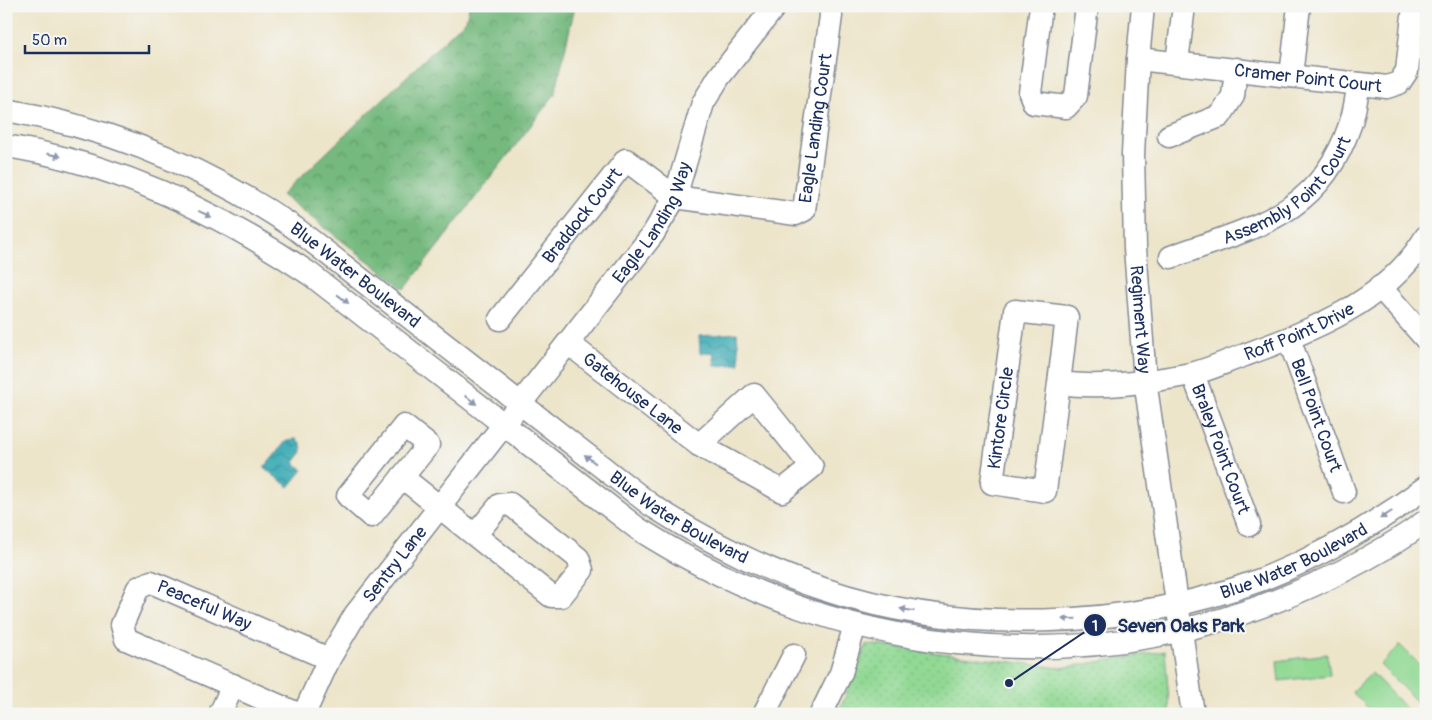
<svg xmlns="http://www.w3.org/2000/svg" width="1432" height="720" viewBox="0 0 1432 720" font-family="Pangolin,sans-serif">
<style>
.grass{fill:#92d994;stroke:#568479}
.forest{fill:url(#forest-crowns);stroke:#48746e}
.park{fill:url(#park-dots);stroke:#568479}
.water{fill:url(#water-waves);stroke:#2a6d8a}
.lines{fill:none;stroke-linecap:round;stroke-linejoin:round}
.minor-casing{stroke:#848a94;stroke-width:25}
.minor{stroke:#fff;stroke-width:22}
.oneway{fill:#8d97ae}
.labels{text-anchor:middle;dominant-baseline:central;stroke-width:4;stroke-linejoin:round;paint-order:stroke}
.street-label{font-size:18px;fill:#1b2f5e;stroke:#f6f6f2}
.leader{fill:none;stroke:#1b2f5e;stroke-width:2}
.callout-dot{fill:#1b2f5e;stroke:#f6f6f2;stroke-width:2}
.mark-label{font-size:15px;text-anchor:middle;font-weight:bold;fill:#fff}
.callout-label{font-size:19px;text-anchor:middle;font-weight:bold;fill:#1b2f5e;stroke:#f6f6f2;stroke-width:4;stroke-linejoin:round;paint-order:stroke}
</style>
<defs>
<pattern id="forest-crowns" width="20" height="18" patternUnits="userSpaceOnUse" patternTransform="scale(1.25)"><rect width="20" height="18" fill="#75b97e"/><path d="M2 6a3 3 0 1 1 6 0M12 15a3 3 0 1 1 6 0" fill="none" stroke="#5f976a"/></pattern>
<pattern id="park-dots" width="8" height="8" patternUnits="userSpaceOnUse" patternTransform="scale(1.25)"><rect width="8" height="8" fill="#92d994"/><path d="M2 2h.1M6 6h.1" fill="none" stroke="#7dbb82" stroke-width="1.8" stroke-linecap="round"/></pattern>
<pattern id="water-waves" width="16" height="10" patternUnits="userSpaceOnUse" patternTransform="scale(1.25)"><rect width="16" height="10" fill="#3aabb5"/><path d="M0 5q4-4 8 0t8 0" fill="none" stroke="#308c96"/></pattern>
</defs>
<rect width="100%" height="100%" fill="#f6f6f2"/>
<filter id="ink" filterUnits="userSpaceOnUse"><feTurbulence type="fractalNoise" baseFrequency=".02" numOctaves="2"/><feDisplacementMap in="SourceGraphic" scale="10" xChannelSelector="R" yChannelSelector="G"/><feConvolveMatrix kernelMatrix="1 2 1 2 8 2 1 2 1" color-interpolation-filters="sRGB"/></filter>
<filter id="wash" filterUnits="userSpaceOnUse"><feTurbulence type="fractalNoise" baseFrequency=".0096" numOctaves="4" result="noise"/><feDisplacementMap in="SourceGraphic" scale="20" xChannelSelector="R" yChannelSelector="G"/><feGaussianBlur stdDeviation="1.12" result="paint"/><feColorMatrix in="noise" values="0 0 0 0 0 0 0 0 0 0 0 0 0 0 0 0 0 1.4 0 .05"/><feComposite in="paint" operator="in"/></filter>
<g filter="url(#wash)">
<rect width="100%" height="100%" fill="#ede5ca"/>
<!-- grass -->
<path class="grass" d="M1400,645L1426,671V703L1422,707L1380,665Z
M1327,654L1330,675L1279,681L1277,661Z
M1372,673L1411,714H1374L1352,692Z"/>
<!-- forest -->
<path class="forest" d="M469,6H575L555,94L405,289L282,195L466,20Z"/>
<!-- park -->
<path class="park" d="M867,644L1061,668L1165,651L1170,714H838Z"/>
<!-- water -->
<path class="water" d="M737,333L740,364L715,366L713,352L700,353L699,336Z
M296,439L301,443L302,452L294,462L303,470L289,487L264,468L287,440Z"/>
</g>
<g filter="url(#ink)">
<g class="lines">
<!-- minor casing -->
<g class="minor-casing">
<g id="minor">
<path d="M1041,6L1030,93L1034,103L1066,107L1076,96L1087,6"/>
<path id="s1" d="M1143,6L1138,59L1133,154L1135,248L1145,380L1193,714"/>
<path id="s2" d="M1138,59L1387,87L1399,83L1407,71L1414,6"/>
<path d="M1177,62L1184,6"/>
<path d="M1291,76L1299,6"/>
<path id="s3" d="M6,110C111,128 207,168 295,228L651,505C705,540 762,569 823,589C959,635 1128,630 1263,579C1321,556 1376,524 1426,487"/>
<path d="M1169,136L1220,116L1233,96L1236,69"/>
<path d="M6,146C115,163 219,213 310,274L637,528C835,655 1075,686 1293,594C1340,574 1385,551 1426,521"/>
<path id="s4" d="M1171,257C1252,227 1319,217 1350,125C1355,112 1356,97 1359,84"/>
<path d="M1380,287L1426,339"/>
<path id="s5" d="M500,319L626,160L675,197L796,214L804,210L831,16L830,6"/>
<path id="s6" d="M1289,339L1344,492"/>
<path id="s7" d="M568,343L699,445L782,491L812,467L754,395L699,445"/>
<path id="s8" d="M1193,374L1249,525"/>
<path id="s9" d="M1059,383L1045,491L992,483L1015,311L1067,317L1059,383C1102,389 1149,382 1191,374C1209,370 1227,361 1245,355C1312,330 1387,302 1426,237"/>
<path d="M404,426L428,445L371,516L348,496Z"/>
<path d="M402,477L551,596H561L582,570L578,558L510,504L500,505L475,535"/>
<path d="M220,714L233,685"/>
<path id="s10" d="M298,714L126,639L122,625L138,588L151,582L329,659"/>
<path id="s11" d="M304,714L329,659L355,615L653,234L675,197L703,103L719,77L775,6"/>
<path d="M764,714L794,655"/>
<path d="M821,714L841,673L855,625"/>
</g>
</g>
<!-- minor -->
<use href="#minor" class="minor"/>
</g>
<!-- one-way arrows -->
<defs><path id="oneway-solid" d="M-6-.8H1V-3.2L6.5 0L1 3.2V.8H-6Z" transform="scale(1.25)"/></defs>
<g class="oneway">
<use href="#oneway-solid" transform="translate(54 155) rotate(12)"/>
<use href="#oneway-solid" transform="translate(205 214) rotate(25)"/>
<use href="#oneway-solid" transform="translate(343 299) rotate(38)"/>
<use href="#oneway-solid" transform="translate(471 400) rotate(38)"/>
<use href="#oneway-solid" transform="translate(590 459) rotate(-142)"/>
<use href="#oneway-solid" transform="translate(1386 515) rotate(148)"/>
<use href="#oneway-solid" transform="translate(907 610) rotate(-170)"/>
<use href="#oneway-solid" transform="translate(1069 619) rotate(178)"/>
</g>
</g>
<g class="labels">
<!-- street labels -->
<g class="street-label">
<text stroke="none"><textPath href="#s2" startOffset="171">Cramer Point Court</textPath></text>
<text stroke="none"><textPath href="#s5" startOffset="478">Eagle Landing Court</textPath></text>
<text stroke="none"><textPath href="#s4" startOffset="138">Assembly Point Court</textPath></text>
<text stroke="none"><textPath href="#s5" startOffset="132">Braddock Court</textPath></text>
<text stroke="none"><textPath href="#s11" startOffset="605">Eagle Landing Way</textPath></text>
<text stroke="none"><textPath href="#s3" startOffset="391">Blue Water Boulevard</textPath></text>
<text stroke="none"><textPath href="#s1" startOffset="314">Regiment Way</textPath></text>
<text stroke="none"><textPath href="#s9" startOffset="704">Roff Point Drive</textPath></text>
<text stroke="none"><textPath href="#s7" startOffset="82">Gatehouse Lane</textPath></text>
<text stroke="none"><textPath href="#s6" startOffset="81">Bell Point Court</textPath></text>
<text stroke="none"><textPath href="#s9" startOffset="228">Kintore Circle</textPath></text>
<text stroke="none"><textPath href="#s8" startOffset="80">Braley Point Court</textPath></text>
<text stroke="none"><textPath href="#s3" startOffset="796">Blue Water Boulevard</textPath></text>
<text stroke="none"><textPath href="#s3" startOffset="1441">Blue Water Boulevard</textPath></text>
<text stroke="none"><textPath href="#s11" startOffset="176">Sentry Lane</textPath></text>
<text stroke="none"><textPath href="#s10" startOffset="315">Peaceful Way</textPath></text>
</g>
</g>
<!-- callouts -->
<path class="leader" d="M1009 683L1095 625"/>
<g class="callout-dot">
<circle cx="1009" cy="683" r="5"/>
<circle cx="1095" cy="625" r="12"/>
</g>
<g class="mark-label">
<text x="1095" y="631">1</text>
</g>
<g class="callout-label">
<text x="1181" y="632">Seven Oaks Park</text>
</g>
<!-- margin -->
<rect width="1432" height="720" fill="none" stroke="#f6f6f2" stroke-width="25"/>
<!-- scale -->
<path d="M25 45v8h124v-8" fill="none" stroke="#1b2f5e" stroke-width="2.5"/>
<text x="32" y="45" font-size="15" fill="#1b2f5e" stroke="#f6f6f2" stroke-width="4" paint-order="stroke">50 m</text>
</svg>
